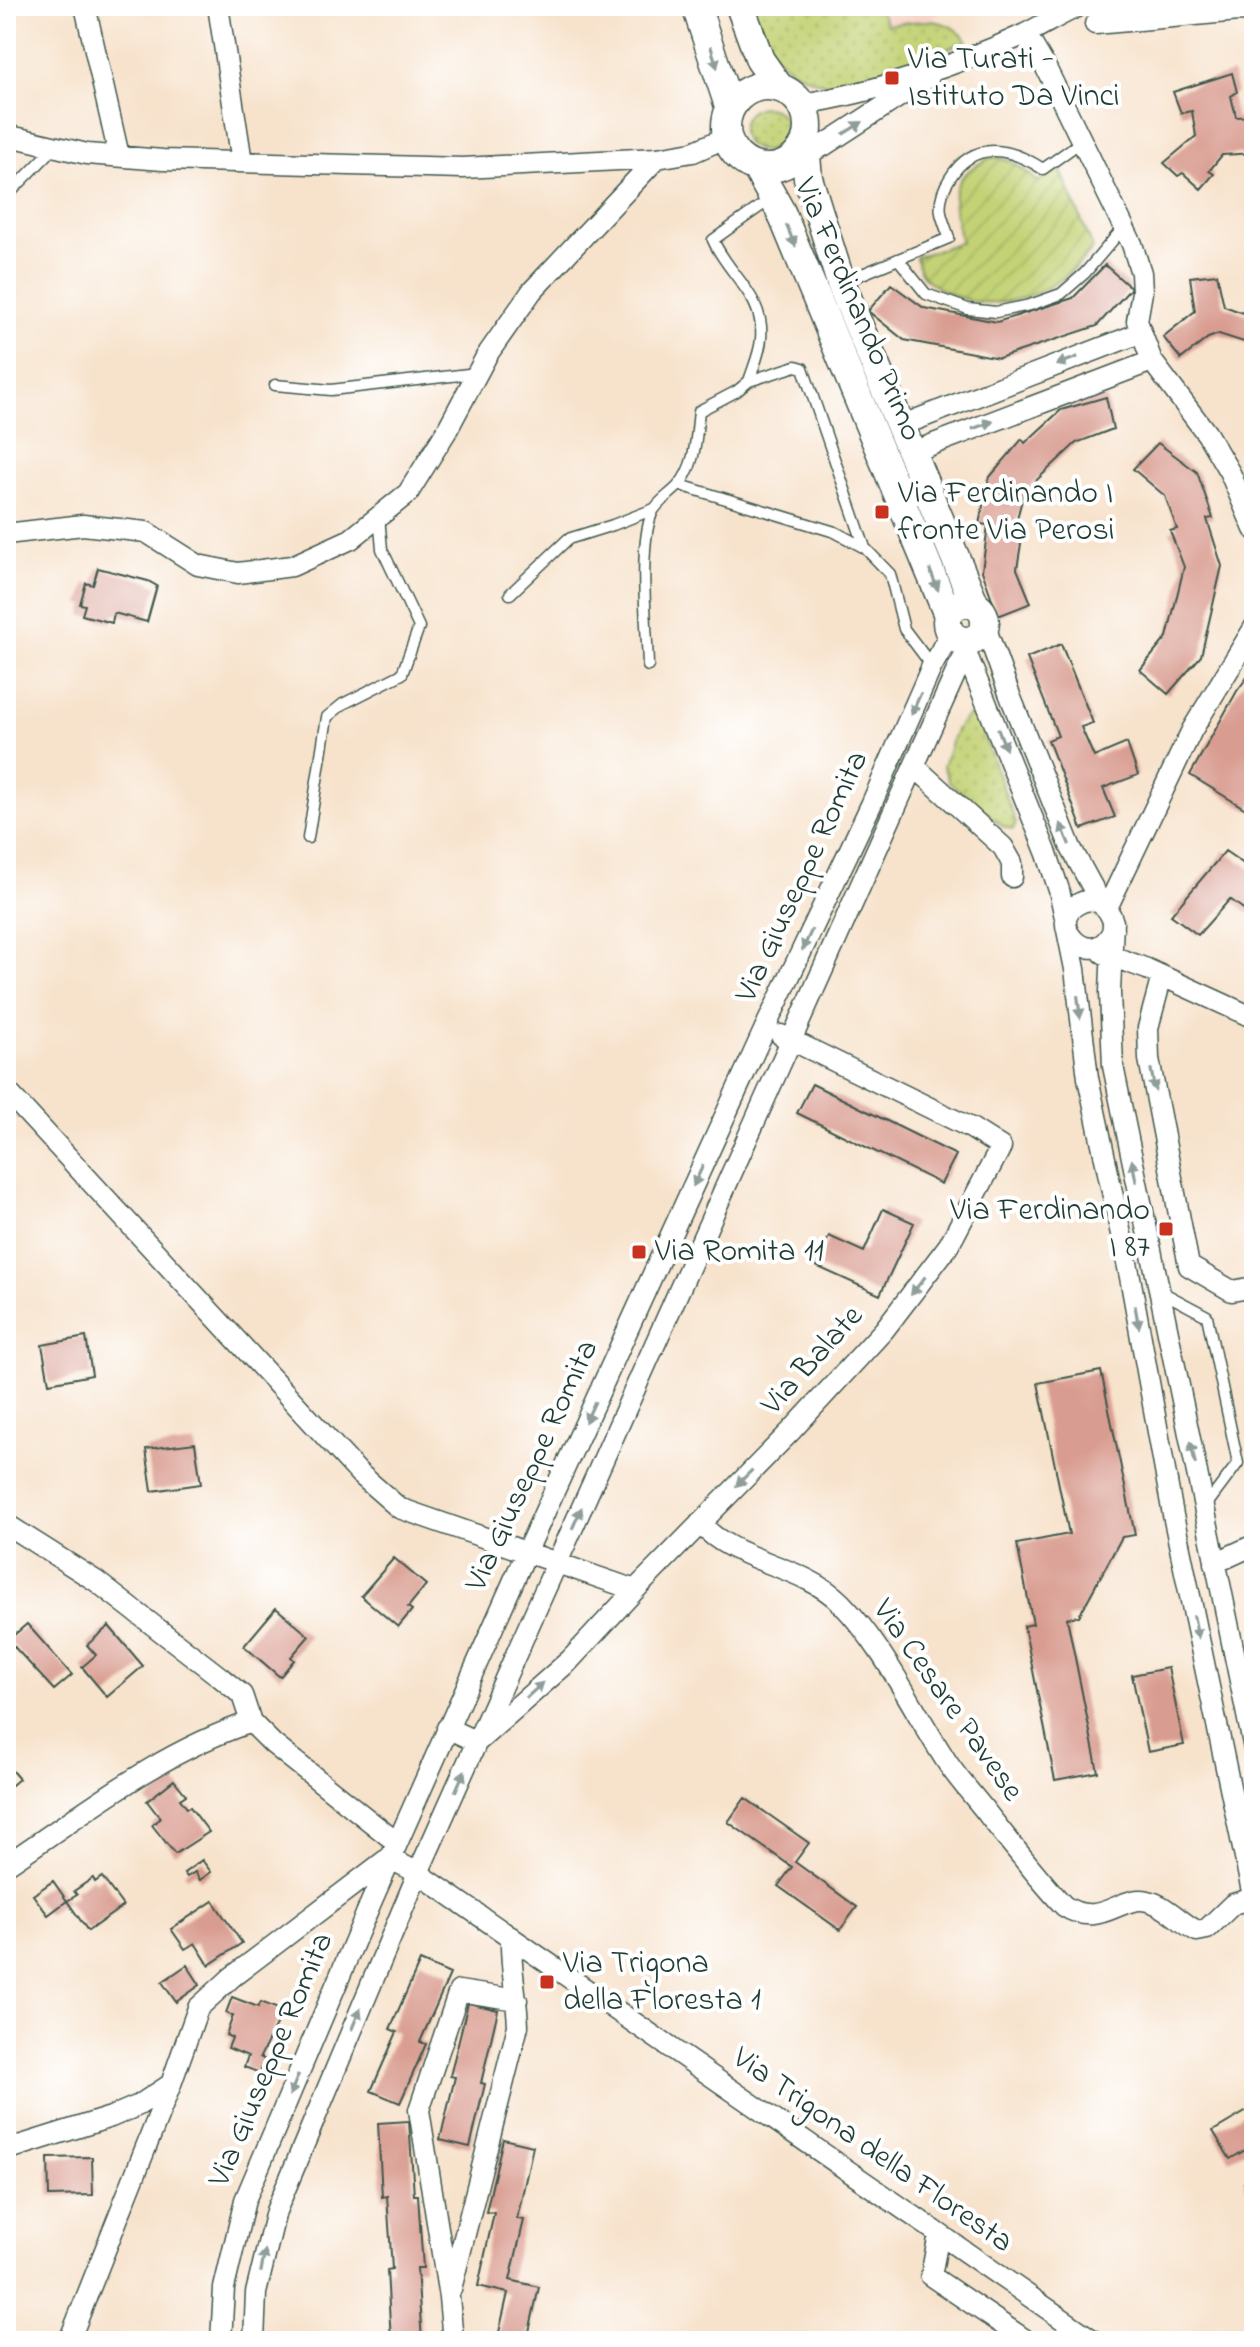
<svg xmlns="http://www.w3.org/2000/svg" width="1260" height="2347" viewBox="0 0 1260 2347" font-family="'Indie Flower',sans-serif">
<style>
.built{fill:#f6d2c4}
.grass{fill:url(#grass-dots);stroke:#718854;stroke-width:2}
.garden{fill:url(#garden-furrows);stroke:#718854;stroke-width:2}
.building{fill:#d99c90}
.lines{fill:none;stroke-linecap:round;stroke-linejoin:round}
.lane-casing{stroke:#3f564b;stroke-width:13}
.street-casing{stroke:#3f564b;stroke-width:23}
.secondary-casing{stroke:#3f564b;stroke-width:31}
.lane{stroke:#fff;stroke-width:10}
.street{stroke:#fff;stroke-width:20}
.secondary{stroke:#fff;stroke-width:28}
.oneway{fill:#8f9e9a}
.poi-dot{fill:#c8321e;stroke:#fff;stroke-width:3}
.labels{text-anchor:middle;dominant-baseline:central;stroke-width:8;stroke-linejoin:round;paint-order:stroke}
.poi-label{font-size:32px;fill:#1f3d34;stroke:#fff;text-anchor:start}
.street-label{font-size:32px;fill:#1f3d34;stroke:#fff}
</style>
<defs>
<pattern id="grass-dots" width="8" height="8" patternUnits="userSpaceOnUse" patternTransform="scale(2)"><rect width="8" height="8" fill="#c3d274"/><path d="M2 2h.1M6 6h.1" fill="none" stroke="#a7b565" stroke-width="1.8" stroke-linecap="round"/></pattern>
<pattern id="garden-furrows" width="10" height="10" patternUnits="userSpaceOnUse" patternTransform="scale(2)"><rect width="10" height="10" fill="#c3d274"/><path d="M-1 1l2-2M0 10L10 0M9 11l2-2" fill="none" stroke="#a7b565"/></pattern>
</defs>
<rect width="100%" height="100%" fill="#fff"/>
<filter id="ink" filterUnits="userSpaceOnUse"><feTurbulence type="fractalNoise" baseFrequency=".0125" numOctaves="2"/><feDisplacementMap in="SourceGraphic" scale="16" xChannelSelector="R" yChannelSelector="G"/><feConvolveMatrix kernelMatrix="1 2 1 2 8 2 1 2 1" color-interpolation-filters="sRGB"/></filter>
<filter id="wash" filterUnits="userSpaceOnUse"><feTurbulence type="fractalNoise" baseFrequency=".006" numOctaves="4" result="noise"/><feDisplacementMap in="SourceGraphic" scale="32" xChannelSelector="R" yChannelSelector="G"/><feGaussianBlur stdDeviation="1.8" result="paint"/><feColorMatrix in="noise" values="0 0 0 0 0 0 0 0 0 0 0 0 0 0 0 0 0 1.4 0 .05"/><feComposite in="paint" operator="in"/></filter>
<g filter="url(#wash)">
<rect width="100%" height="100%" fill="#f7e2cb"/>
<!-- built -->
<path class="built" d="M878,6H948L931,20L886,25Z"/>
<!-- grass -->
<path class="grass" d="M751,6H878L887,25C918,21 946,13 967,41L851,86C820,88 780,70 765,41C760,30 756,18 751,6Z
M742 129a22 22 0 1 1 44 0a22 22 0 1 1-44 0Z
M973,714L977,718L1016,823L1013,829L1004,827L949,782L943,766C950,749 954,720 973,714Z"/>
<!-- garden -->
<path class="garden" d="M993,157C1012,159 1024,170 1038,182L1059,166L1093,248C1059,293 999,318 946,292C928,283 919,277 916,257L961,242C951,198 945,178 993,157Z"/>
<g id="blocks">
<!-- building -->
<path class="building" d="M1232,73L1237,92L1231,96L1236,117L1254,116V153L1222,155L1209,171L1214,174L1201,189L1183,173L1178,176L1164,163L1196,136L1192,111L1181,113L1173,92Z
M1105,265L1131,288L1097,326L999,358L904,340L868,311L891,284L924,308L997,322L1073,298Z
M1217,274L1224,306L1254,317L1253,345L1219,334L1208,338L1181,359L1163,337L1195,311L1190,277Z
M1106,397L1113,429L1076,443L1024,492L1014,530L1023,531L1017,569L1031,603L998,616L982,571L988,525L979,524L989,478L1022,439L1025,443L1061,410Z
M1158,443L1197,472L1213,518L1207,519L1222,566L1201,656L1168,694L1140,670L1167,637L1184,567L1170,531L1177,529L1165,496L1133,469Z
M98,568L148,581L157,586L147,622L114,613L112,623L82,615L85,605L80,604L86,583L93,585Z
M1061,644L1093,723L1081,727L1094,757L1127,743L1138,775L1103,788L1115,817L1082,829L1048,740L1058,736L1027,658Z
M1254,668V800L1249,811L1190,775L1237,691Z
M1225,851L1254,871V917L1230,899L1198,935L1171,915Z
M812,1084L956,1155L941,1184L797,1113Z
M883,1209L914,1223L880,1295L816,1266L829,1236L864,1252Z
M86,1337L92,1375L49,1383L42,1345Z
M1101,1371L1135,1535L1122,1537L1079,1616L1067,1618L1098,1772L1055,1780L1024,1626L1033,1624L1017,1544L1069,1534L1038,1383Z
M195,1443L201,1484L152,1491L146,1449Z
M394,1558L426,1585L408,1607L412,1610L398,1627L361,1596Z
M276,1608L309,1636L291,1657L294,1660L280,1677L244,1646Z
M27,1624L72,1675L54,1690L8,1640Z
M109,1626L143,1666L107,1697L82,1667L96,1655L87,1645Z
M1168,1668L1184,1745L1148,1752L1132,1675Z
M6,1764L19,1779L6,1790Z
M174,1780L186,1795L180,1799L187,1808L190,1807L209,1832L175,1854L152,1825L160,1818L147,1801Z
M745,1798L809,1843L795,1862L857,1907L840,1930L778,1886L792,1867L728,1822Z
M202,1860L211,1872L200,1880L195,1872L187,1877L184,1873Z
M102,1877L123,1906L88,1931L67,1901L48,1915L33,1895L53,1881L67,1901L77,1895L74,1891L93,1878L95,1882Z
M213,1901L242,1943L209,1965L195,1943L185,1949L171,1929Z
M420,1961L450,1974L420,2042L426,2044L400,2103L371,2091L397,2032L390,2029Z
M187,1965L200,1985L176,2002L162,1982Z
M232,1997L258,2007L261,2002L283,2011L260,2057L265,2060L260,2073L244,2067L248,2056L228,2048L232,2038L226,2035L233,2016L226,2013Z
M468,2003L498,2010L481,2083L485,2084L470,2147L440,2140L455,2077L450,2076Z
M1254,2107V2157L1249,2148L1230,2159L1213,2131Z
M409,2121L414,2195H418L423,2268H417L422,2341H391L387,2270L392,2269L387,2196L382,2197L378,2123Z
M503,2139L533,2146L517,2219L524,2220L510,2280L539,2287L527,2341H497L508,2293L478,2286L494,2213L486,2212Z
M92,2157L93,2195L49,2196L48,2158Z
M1254,2178V2200L1244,2183Z"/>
</g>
</g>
<g filter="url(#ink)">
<use href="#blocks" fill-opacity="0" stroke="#3f564b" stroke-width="2"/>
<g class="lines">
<!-- lane casing -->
<g class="lane-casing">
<path id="lane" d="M6,197L55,147
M898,259L926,294L968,309L996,312L1030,305L1061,294L1085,273L1124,227
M843,282L949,238C947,230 943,222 941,213C939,200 943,189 950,178C974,139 1011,148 1043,169L1082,141
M749,381C753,368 760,353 761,339C765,296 729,276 713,240L772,198
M275,385L331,390L477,373
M680,485L835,532L865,548L890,574L904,629L932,666
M510,594L568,539L613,525L654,509
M648,666C647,625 638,548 652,513C657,502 670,495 678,486C696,466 696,437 699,411L737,391L749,381L796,366L803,368L865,548
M308,838L327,717L343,704L402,674L419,627L382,549L379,517
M1162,1292L1207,1316L1238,1463L1205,1507"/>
</g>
<!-- street casing -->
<g class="street-casing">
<path id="street" d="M85,6L119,156
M218,6L242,162
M1095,24L1239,11L1254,12
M1026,34L1045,66L1132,244L1141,273L1142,292L1137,321L1152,361L1207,434L1230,473L1254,529
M802,104C873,93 959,65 1025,34C1043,25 1061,14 1079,6
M6,135L87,154L163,160L463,168L657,158L693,152L727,137
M784,165L823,146L929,77
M900,426L1140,333
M910,453L1152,361
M6,534L83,525L146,532L198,565L238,573L292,566L351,539L408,493L446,432L487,355L532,291L657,158
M985,626L1009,693L1071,848L1101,903
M963,645L1047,854L1059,890L1066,922
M914,766L1003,847L1012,863V877
M1107,908L1192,730L1254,628
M1067,930L1075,969L1088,1078L1130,1277L1173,1515L1254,1901
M1113,930C1092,976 1041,920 1080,903C1096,895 1109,907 1113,922L1110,992L1113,1066L1254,1749
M1103,953L1147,969L1254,1018
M1162,976L1148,1028L1149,1059L1189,1266L1232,1291L1254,1287
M6,1090L359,1473L399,1508L635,1590L792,1430L884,1330L949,1245L1001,1147L971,1128L781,1035
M700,1523C734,1563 803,1564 841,1603C884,1647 912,1708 945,1759C958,1780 976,1798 990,1817C1014,1847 1038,1878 1064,1906C1101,1930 1120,1894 1148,1901C1166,1905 1181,1923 1197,1931L1207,1929L1233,1904L1253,1898
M6,1524L96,1581L220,1677L242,1695L251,1722L273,1744L396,1842
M1215,1563L1254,1545
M447,1728L477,1742L570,1660L635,1590
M389,1858L418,1873L1094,2341
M6,1865C84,1813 160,1752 251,1722
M6,2150L111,2117L139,2105L171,2084
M939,2234L931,2276L1027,2341
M451,2289L518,2026C517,1996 510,1967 511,1937
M69,2341L171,2084L198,2008L232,1977L386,1860
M221,2341L224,2288L245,2200L372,1900L526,1553L766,1026L871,805L932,666L950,634
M254,2341L256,2293L276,2211L418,1873L958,668L974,640
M453,2341L449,2297L419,2110L459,1991L517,2000"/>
</g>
<!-- secondary casing -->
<g class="secondary-casing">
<path id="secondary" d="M696,6L730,109
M740,6L760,60L779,87
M726 127a41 41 0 1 1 82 0a41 41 0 1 1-82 0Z
M805,145L808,178L841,283L975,605
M756,167L781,212L948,615
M947 622a19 19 0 1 1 38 0a19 19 0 1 1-38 0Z"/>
</g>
<!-- lane -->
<use href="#lane" class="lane"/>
<!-- street -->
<use href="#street" class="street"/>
<!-- secondary -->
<use href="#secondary" class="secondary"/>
</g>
<!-- one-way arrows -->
<defs><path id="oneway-solid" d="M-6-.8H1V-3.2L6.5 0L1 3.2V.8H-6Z" transform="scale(2)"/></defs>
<g class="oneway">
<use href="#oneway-solid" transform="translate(714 57) rotate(73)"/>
<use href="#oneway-solid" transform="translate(853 128) rotate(-32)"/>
<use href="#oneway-solid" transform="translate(791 236) rotate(67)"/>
<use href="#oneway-solid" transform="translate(1067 361) rotate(159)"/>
<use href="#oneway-solid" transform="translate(983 425) rotate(-21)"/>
<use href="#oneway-solid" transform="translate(934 580) rotate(68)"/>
<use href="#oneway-solid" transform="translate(916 704) rotate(114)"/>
<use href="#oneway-solid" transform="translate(1002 739) rotate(69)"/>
<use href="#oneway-solid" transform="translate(1065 834) rotate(-112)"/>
<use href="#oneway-solid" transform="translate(807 940) rotate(115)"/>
<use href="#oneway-solid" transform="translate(1079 1007) rotate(83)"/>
<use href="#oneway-solid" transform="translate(1153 1080) rotate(79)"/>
<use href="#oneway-solid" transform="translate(1134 1171) rotate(-101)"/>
<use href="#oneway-solid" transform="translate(698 1176) rotate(115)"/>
<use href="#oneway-solid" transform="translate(918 1286) rotate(128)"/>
<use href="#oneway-solid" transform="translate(1137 1317) rotate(80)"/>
<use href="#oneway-solid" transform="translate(590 1412) rotate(115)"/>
<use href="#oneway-solid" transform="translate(1193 1453) rotate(-102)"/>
<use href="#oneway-solid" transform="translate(744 1478) rotate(135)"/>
<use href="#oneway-solid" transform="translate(577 1518) rotate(-66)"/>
<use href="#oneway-solid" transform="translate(1196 1627) rotate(78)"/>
<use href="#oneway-solid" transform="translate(535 1690) rotate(-42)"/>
<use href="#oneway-solid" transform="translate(460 1781) rotate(-66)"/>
<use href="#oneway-solid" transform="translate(356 2019) rotate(-67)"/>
<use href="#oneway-solid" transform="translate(294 2085) rotate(113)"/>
<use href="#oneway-solid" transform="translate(263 2261) rotate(-79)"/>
</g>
</g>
<!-- markers -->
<g class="poi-dot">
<rect x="884" y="70" width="16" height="16" rx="4"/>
<rect x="874" y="504" width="16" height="16" rx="4"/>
<rect x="1158" y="1221" width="16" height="16" rx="4"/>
<rect x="631" y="1244" width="16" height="16" rx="4"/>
<rect x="539" y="1974" width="16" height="16" rx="4"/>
</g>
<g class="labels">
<!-- poi labels -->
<g class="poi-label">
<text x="908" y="60">Via Turati -<tspan x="908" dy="37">Istituto Da Vinci</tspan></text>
<text x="898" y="494">Via Ferdinando I<tspan x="898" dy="37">fronte Via Perosi</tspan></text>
<text x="1150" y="1211" text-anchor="end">Via Ferdinando<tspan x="1150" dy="37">I 87</tspan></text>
<text x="655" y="1252">Via Romita 11</text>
<text x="563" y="1964">Via Trigona<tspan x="563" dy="37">della Floresta 1</tspan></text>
</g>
<!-- street labels -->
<g class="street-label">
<text transform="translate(857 310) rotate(67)">Via Ferdinando Primo</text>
<text transform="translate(803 877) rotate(-65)">Via Giuseppe Romita</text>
<text transform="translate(813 1361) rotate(-48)">Via Balate</text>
<text transform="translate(533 1466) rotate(-65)">Via Giuseppe Romita</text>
<text transform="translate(947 1701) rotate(55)">Via Cesare Pavese</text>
<text transform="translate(272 2060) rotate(-67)">Via Giuseppe Romita</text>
<text transform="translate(872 2151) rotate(35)">Via Trigona della Floresta</text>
</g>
</g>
<!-- margin -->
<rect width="1260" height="2347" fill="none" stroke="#fff" stroke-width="32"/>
</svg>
